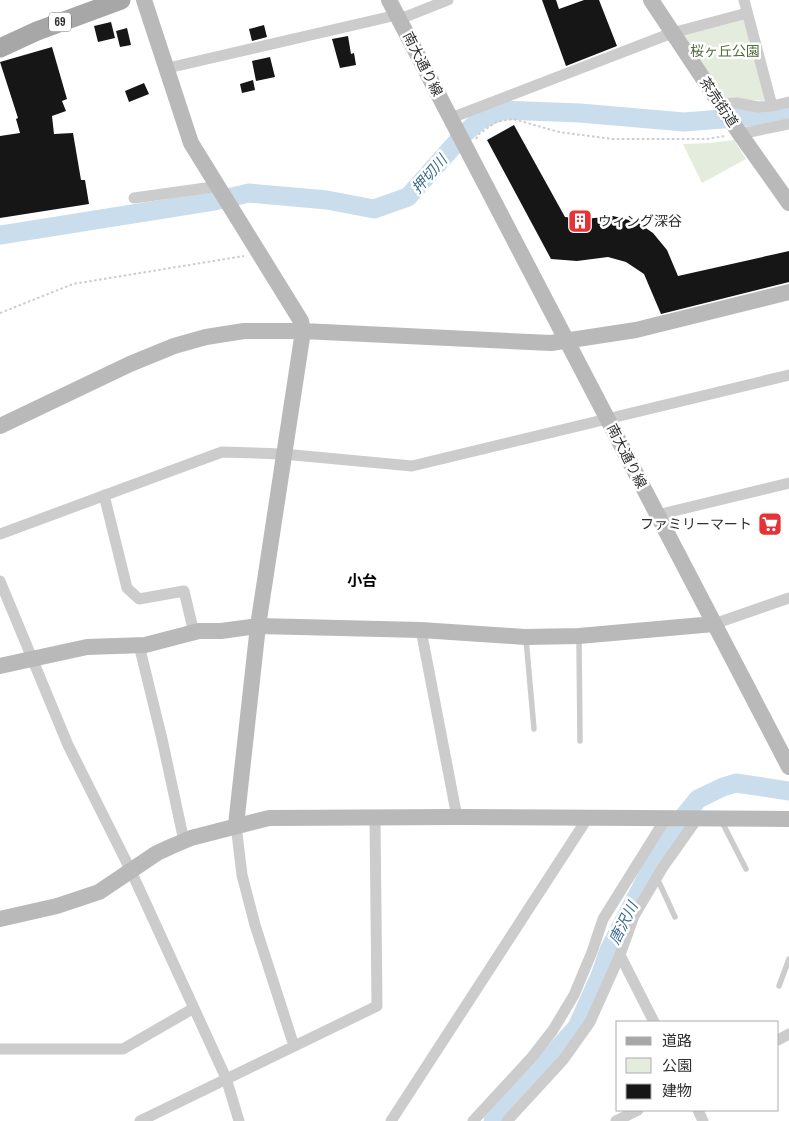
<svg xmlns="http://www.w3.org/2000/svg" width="789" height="1121" viewBox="0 0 789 1121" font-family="'Archivo Narrow','Noto Sans JP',sans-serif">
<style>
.green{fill:#e4ecdd}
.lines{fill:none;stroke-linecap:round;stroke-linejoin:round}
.river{stroke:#c9ddec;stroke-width:19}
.building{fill:#161616}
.path{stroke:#ccc;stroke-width:2;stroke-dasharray:2.5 2.5;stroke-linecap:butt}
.lane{stroke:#ccc;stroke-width:5.5}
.street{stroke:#ccc;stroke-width:11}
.secondary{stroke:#b9b9b9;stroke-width:16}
.primary{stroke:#a7a7a7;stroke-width:19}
.labels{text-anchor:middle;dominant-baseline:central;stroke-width:5;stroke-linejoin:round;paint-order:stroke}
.shield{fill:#fff;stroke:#6d6d6d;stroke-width:1}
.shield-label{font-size:12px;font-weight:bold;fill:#2f2f2f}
.park-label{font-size:14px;fill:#506b3c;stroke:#fff}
.street-label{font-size:14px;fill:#2f2f2f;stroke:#fff}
.poi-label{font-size:14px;fill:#2f2f2f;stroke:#fff;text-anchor:start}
.water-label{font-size:15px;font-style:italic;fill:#3d6c91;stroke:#fff}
.neighbourhood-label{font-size:15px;font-weight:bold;fill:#000;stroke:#fff}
</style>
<rect width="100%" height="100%" fill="#fff"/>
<!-- green -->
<path class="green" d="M744,17L767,101L725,99L681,33Z
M734,140L746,159L702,183L683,144L710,143Z"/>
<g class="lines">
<!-- river -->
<path class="river" d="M0,235L214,201L249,193L327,200L374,209L408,197L465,133L480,120L503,110L580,113L684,122L772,115L789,112
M493,1121L577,1027L600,976L609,950L654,863L672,831L698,799L723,787L736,783L789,791"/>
</g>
<!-- building -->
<path class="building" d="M542,0H556L559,9L584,0H599L617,46L566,66Z
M111,22L115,38L98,42L94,26Z
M264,25L267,37L252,41L249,29Z
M127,28L131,45L120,47L116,31Z
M348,36L351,54L354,53L356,65L340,68L332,39Z
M52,47L67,99L62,101L66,111L52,116L54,134L73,133L81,180H85L89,204L0,218V136L20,133L16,119L18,118L0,62Z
M270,57L275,77L256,81L252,61Z
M253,80L255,90L242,93L240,84Z
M144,83L149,94L129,102L125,91Z
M514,125L565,217L585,219L613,216L637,222L653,233L667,250L678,276L789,251V282L661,314L644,274L626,262L608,257L577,261L551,259L487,140Z"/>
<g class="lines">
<!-- path -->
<path class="path" d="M476,139L479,134L496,122L513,119L559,132L612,139H707L725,136
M0,313L73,284L244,256"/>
<!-- lane -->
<path class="lane" d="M579,638L580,741
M526,639L534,729
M722,822L746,869
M657,878L675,917
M779,986L789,959"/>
<!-- street -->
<path class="street" d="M744,0L772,106
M400,19L448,0
M168,68L397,15
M720,104L737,103L758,107L772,106L789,102
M451,118L672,33L747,13
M740,134L789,124
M134,198L220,186
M104,495L127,588L139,599L184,591L194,633
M657,515L789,483
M0,534L222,452L283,454L412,466L789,375
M0,581L68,745L131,871L226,1078L239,1121
M714,624L789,598
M421,630L457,817
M139,645L162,739L184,841
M236,825L242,875L255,925L294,1046
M620,955L654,1022
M778,1040L789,1034
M0,1049H123L194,1008
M698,1110L703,1121
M140,1121L377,1006L375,818
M391,1121L587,819
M473,1121L532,1057L553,1030L574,995L592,952L603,919L666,818
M507,1121L563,1060L590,1022L620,955L634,916L663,867L697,819
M616,1121L638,1110"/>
<!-- secondary -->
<path class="secondary" d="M144,0L191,143L301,321L303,331L258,626L236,825
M389,0L789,767
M651,0L740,134L789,203
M0,426L130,364L174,346L206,337L244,331H303L551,343L636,330L789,292
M0,666L87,647L145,645L199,631H221L258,626L421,630L525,637L579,636L714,624
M0,919L57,906L99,892L157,853L170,847L191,838L269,818L457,817L789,819"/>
<!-- primary -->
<path class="primary" d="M0,48L37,31L121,0"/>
</g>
<!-- icons -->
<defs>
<g id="building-square" transform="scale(1.25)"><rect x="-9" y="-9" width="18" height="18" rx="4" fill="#e53236" stroke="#fff"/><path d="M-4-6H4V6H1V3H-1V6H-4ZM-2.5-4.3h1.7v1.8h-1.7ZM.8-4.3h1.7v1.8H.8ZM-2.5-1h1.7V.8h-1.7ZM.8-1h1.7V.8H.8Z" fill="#fff"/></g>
<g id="supermarket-square" transform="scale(1.25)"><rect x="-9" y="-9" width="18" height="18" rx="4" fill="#e53236" stroke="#fff"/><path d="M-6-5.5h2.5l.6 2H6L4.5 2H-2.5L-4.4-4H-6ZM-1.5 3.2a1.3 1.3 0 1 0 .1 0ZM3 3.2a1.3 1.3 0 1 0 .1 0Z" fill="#fff"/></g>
</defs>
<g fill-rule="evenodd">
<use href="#building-square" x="580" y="221"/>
<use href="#supermarket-square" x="770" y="524"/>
</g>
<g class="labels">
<!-- shield labels -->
<rect class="shield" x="49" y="12.5" width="22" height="19" rx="4"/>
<g class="shield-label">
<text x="60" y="22">69</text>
</g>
<!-- park labels -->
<g class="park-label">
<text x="725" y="51">桜ヶ丘公園</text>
</g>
<!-- street labels -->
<g class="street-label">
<text transform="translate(423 64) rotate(63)">南大通り線</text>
<text transform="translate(719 102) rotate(56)">茶売街道</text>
<text transform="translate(627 456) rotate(63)">南大通り線</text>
</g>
<!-- poi labels -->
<g class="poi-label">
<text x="598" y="221">ウィング深谷</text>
<text x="752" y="524" text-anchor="end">ファミリーマート</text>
</g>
<!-- water labels -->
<g class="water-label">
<text transform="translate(429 174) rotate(-49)">押切川</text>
<text transform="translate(623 923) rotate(-63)">唐沢川</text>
</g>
<!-- neighbourhood labels -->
<g class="neighbourhood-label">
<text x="362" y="580">小台</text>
</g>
</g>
<!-- legend -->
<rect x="616" y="1021" width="162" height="90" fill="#ffffff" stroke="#acacac"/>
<rect x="626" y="1037" width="25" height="8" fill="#a7a7a7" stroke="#acacac"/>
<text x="662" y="1046" font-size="15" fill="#2f2f2f">道路</text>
<rect x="626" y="1058" width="25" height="15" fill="#e4ecdd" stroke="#acacac"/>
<text x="662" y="1071" font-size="15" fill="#2f2f2f">公園</text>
<rect x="626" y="1084" width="25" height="15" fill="#161616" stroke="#acacac"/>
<text x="662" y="1096" font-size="15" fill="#2f2f2f">建物</text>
</svg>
